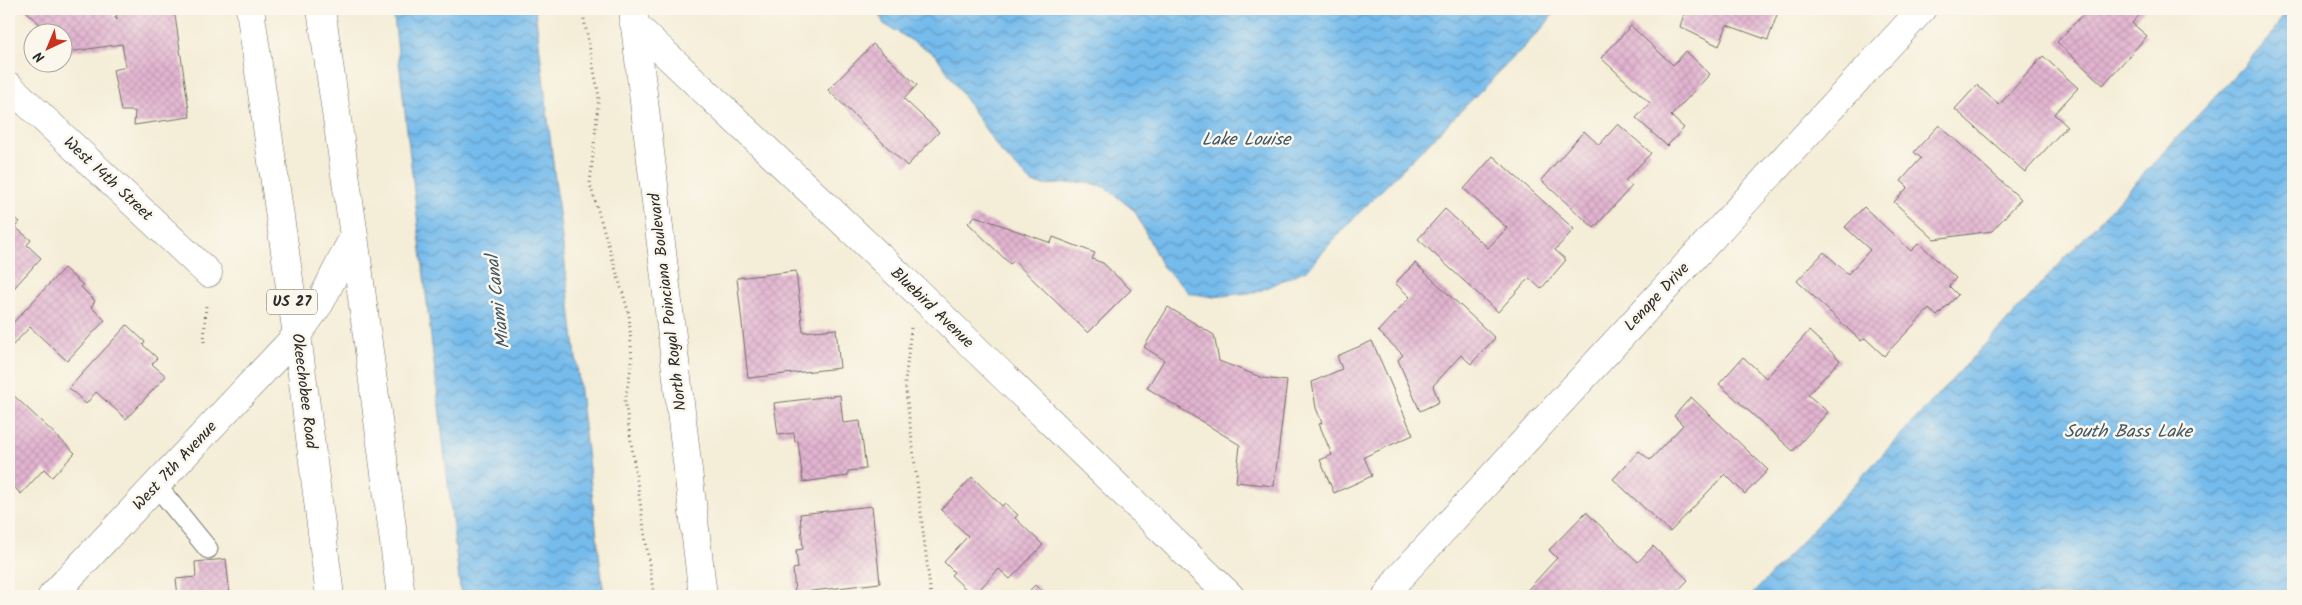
<svg xmlns="http://www.w3.org/2000/svg" width="2302" height="605" viewBox="0 0 2302 605" font-family="Kalam,sans-serif">
<style>
.water{fill:url(#water-waves);stroke:#50738c}
.building{fill:url(#building-cross-hatch)}
.lines{fill:none;stroke-linecap:round;stroke-linejoin:round}
.service-casing{stroke:#716f67;stroke-width:21}
.minor-casing{stroke:#716f67;stroke-width:29}
.tertiary-casing{stroke:#716f67;stroke-width:29}
.trunk-casing{stroke:#716f67;stroke-width:29}
.path{stroke:#716f67;stroke-width:3;stroke-dasharray:1 4;stroke-linecap:butt}
.service{stroke:#fff;stroke-width:19}
.minor{stroke:#fff;stroke-width:28}
.tertiary{stroke:#fff;stroke-width:28}
.trunk{stroke:#fff;stroke-width:28}
.labels{text-anchor:middle;dominant-baseline:central;stroke-width:5;stroke-linejoin:round;paint-order:stroke}
.shield{fill:#fbf7ec;stroke:#696865;stroke-width:1}
.shield-label{font-size:15px;font-weight:bold;fill:#2b2b2b}
.street-label{font-size:16px;fill:#2b2b2b;stroke:#fbf7ec}
.water-label{font-size:18px;font-style:italic;fill:#415665;stroke:#fbf7ec}
</style>
<defs>
<pattern id="water-waves" width="16" height="10" patternUnits="userSpaceOnUse" patternTransform="scale(1.25)"><rect width="16" height="10" fill="#75bbec"/><path d="M0 5q4-4 8 0t8 0" fill="none" stroke="#6098bf"/></pattern>
<pattern id="building-cross-hatch" width="8" height="8" patternUnits="userSpaceOnUse" patternTransform="scale(1.25)"><rect width="8" height="8" fill="#e2b4d0"/><path d="M0 0l8 8M0 8l8-8" fill="none" stroke="#c29bb3"/></pattern>
</defs>
<rect width="100%" height="100%" fill="#fbf7ec"/>
<filter id="ink" filterUnits="userSpaceOnUse"><feTurbulence type="fractalNoise" baseFrequency=".02" numOctaves="2"/><feDisplacementMap in="SourceGraphic" scale="10" xChannelSelector="R" yChannelSelector="G"/><feConvolveMatrix kernelMatrix="1 2 1 2 8 2 1 2 1" color-interpolation-filters="sRGB"/></filter>
<filter id="wash" filterUnits="userSpaceOnUse"><feTurbulence type="fractalNoise" baseFrequency=".0096" numOctaves="4" result="noise"/><feDisplacementMap in="SourceGraphic" scale="20" xChannelSelector="R" yChannelSelector="G"/><feGaussianBlur stdDeviation="1.12" result="paint"/><feColorMatrix in="noise" values="0 0 0 0 0 0 0 0 0 0 0 0 0 0 0 0 0 1.4 0 .05"/><feComposite in="paint" operator="in"/></filter>
<g filter="url(#wash)">
<rect width="100%" height="100%" fill="#f4edd7"/>
<!-- water -->
<path class="water" d="M393,9H535L604,596H461Z
M877,9H1557L1541,30L1342,230L1308,269L1257,292L1213,297L1189,293L1162,266L1135,211L1105,187L1086,182L1044,185L1032,183L1000,151L936,55L884,24Z
M2293,9V596H1751L2269,39L2285,12Z"/>
<g id="blocks">
<!-- building -->
<path class="building" d="M24,9H106L117,20L116,9H174L190,117L134,125L135,111H121L113,70L126,67L122,44L68,52L62,47V32H48Z
M1680,9H1779L1768,40L1727,25L1719,46L1680,27L1685,11Z
M2088,9H2145L2132,23L2147,36L2103,85L2057,42Z
M1631,26L1673,65L1686,51L1710,74L1671,116L1684,128L1667,146L1636,118L1650,103L1601,58Z
M873,44L917,85L904,99L939,132L907,166L828,90Z
M2043,56L2078,88L2054,114L2067,126L2025,172L1955,109L1977,85L1999,105Z
M1618,124L1651,153L1625,181L1632,186L1594,228L1541,180L1584,131L1599,145Z
M1939,125L2021,199L1992,231L1934,239L1894,202L1908,187L1901,181L1921,158L1914,152Z
M1493,156L1574,229L1555,250L1566,260L1541,289L1529,278L1498,312L1418,239L1445,209L1488,248L1507,228L1464,189Z
M1864,207L1911,251L1919,243L1956,278L1949,286L1958,295L1937,316L1929,309L1884,356L1865,338L1861,341L1797,281L1824,252L1848,274L1870,250L1845,227Z
M9,213L20,222L15,227L31,240L27,245L41,258L14,288L11,285L9,287Z
M975,216L1051,243L1053,237L1095,253L1092,259L1103,263L1131,290L1088,333L1014,261L1010,264L968,223Z
M1415,263L1495,338L1471,364L1461,355L1433,386L1439,402L1420,411L1398,360L1403,355L1378,331L1410,297L1395,283Z
M64,268L83,285L81,287L95,301L91,307L105,320L67,361L30,327L9,349V327Z
M796,271L803,332L836,329L840,368L748,378L737,278Z
M1168,307L1214,335L1219,361L1263,378L1287,381L1274,486L1236,482L1240,445L1147,388L1164,360L1144,347Z
M127,325L145,342L143,345L157,358L152,364L166,376L126,419L96,392L86,404L69,388Z
M1809,331L1840,360L1808,395L1828,412L1793,451L1719,384L1743,357L1766,378Z
M1372,341L1413,435L1364,457L1372,476L1334,493L1320,460L1332,455L1319,424L1322,423L1316,408L1312,382L1342,369L1337,356Z
M10,392L75,453L52,477L44,469L21,494L9,482Z
M840,395L843,423L860,421L866,469L848,471V476L803,482L798,441L795,442L794,433L778,435L774,403Z
M1691,397L1768,470L1745,494L1725,474L1670,532L1613,479L1639,451L1650,460L1683,425L1674,416Z
M972,477L1002,506L1005,503L1018,515L1015,518L1043,545L1010,579L999,569L973,596L951,575L954,572L944,562L968,536L941,510Z
M872,506L880,583L795,593L793,569L798,568L796,550L803,549L800,514Z
M1586,512L1638,562L1653,546L1688,580L1673,596H1663L1658,592L1654,596H1522L1557,558L1549,550Z
M226,559L230,596H178L176,579L196,577L195,562Z
M1035,585L1046,596H1024Z"/>
</g>
</g>
<g filter="url(#ink)">
<use href="#blocks" fill-opacity="0" stroke="#716f67" stroke-width="1"/>
<g class="lines">
<!-- service casing -->
<g class="service-casing">
<path id="service" d="M156,485L208,549"/>
</g>
<!-- minor casing -->
<g class="minor-casing">
<path id="minor" d="M634,24L915,290L1230,596
M9,86L208,273
M52,596L297,335"/>
</g>
<!-- tertiary casing -->
<g class="tertiary-casing">
<path id="tertiary" d="M633,9L703,596
M1387,596L1398,579L1922,9"/>
</g>
<!-- trunk casing -->
<g class="trunk-casing">
<path id="trunk" d="M250,9L297,335L330,596
M321,9L354,236L401,596
M297,335L320,303L354,236"/>
</g>
<!-- path -->
<path class="path" d="M582,9L599,96L590,184L629,314L632,361L625,401L654,596
M911,328L905,383L931,596
M204,342L206,304"/>
<!-- service -->
<use href="#service" class="service"/>
<!-- minor -->
<use href="#minor" class="minor"/>
<!-- tertiary -->
<use href="#tertiary" class="tertiary"/>
<!-- trunk -->
<use href="#trunk" class="trunk"/>
</g>
</g>
<g class="labels">
<!-- shield labels -->
<rect class="shield" x="267" y="289.5" width="50" height="25" rx="4"/>
<g class="shield-label">
<text x="292" y="302">US 27</text>
</g>
<!-- street labels -->
<g class="street-label">
<text transform="translate(108 179) rotate(43)">West 14th Street</text>
<text transform="translate(1657 297) rotate(-47)">Lenape Drive</text>
<text transform="translate(668 302) rotate(-97)">North Royal Poinciana Boulevard</text>
<text transform="translate(932 308) rotate(44)">Bluebird Avenue</text>
<text transform="translate(304 391) rotate(83)">Okeechobee Road</text>
<text transform="translate(175 466) rotate(-47)">West 7th Avenue</text>
</g>
<!-- water labels -->
<g class="water-label">
<text x="1246" y="140">Lake Louise</text>
<text transform="translate(499 302) rotate(-97)">Miami Canal</text>
<text x="2128" y="432">South Bass Lake</text>
</g>
</g>
<!-- margin -->
<rect width="2302" height="605" fill="none" stroke="#fbf7ec" stroke-width="30"/>
<!-- north arrow -->
<g transform="translate(48 48) rotate(224)"><circle r="24" fill="#fbf7ec" stroke="#a8a59f"/>
<path d="M0-4L9 19L0 12L-9 19Z" fill="#c8321e"/>
<text y="-8" font-size="14" font-weight="bold" text-anchor="middle" fill="#2b2b2b">N</text>
</g>
</svg>
